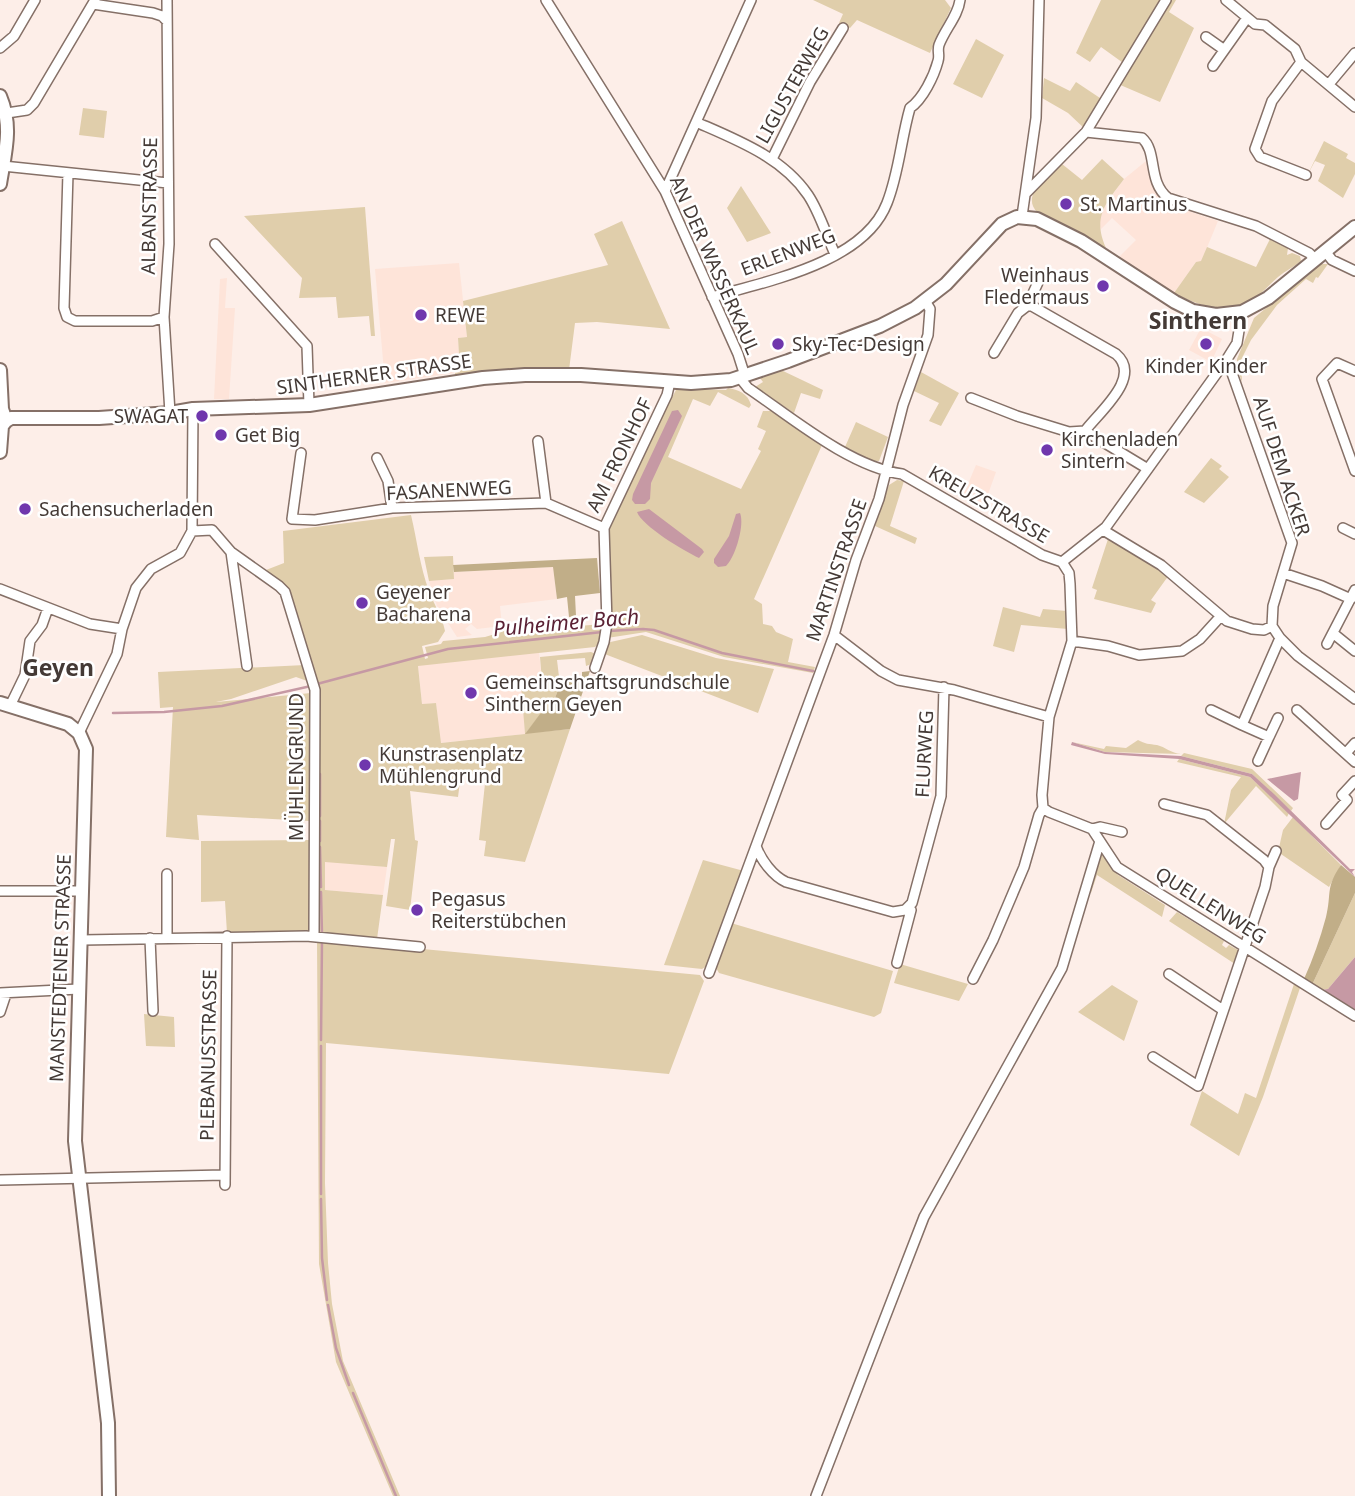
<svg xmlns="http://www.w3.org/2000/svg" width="1355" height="1496" viewBox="0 0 1355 1496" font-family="'Noto Sans',sans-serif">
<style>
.built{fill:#fee4d9}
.green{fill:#e0ceab}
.forest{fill:#c1ae88}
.water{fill:#c699a4}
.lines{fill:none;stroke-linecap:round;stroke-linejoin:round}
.stream{stroke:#c699a4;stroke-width:2.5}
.street-casing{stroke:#857067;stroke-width:12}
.secondary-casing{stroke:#857067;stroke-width:16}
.street{stroke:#fff;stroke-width:9}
.secondary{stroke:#fff;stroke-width:12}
.poi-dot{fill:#6f37ad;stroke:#fff;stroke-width:2.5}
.labels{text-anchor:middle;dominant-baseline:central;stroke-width:5;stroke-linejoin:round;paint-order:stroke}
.street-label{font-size:19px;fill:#443a36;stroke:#fff}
.poi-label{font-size:19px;fill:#443a36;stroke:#fff;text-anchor:start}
.water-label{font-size:21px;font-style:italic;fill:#5a2134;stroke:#fff}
.quarter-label{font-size:23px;font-weight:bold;fill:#443a36;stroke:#fff}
</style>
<rect width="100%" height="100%" fill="#fdeee8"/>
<!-- built -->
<path class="built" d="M1146,161L1150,179L1160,197L1177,205L1179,208L1218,221L1201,262H1196L1174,293L1117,259L1136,240L1112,218L1101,229L1100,226V214L1107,202L1124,179Z
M459,263L467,337L458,338L460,372L385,383L375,269Z
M227,278L225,308H235L229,399H214L220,279Z
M1201,328L1222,339L1211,362L1189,350Z
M976,465L996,472L982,511L962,498Z
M553,567L557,599L500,606L502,626L477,629L471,624L465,629L472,635L457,637L437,606L429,581L453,579L454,572Z
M539,652L542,681L522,684L525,734L440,743L436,703L422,704L418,665Z
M325,861L387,867L383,895L325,890Z"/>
<!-- green -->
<path class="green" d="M813,0H945L951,8L930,53L857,20L850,28L839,23L843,14Z
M1101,0H1164L1126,65L1101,47L1090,62L1076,53Z
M1168,0H1176L1169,12L1194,28L1160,102L1118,84Z
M976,39L1004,55L982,98L953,84Z
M1044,78L1070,91L1076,82L1103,100L1085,129L1068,113L1042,98Z
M83,108L107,111L104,138L79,135Z
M1324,141L1348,154L1346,158L1355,163V174L1343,198L1318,181L1325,165L1315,161L1307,176Z
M1102,159L1124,179C1106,203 1092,217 1106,248L1038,213C1019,195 1049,175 1062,164L1082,180Z
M741,186L771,233L747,242L727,208Z
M365,207L375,336H371L369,316L338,318L336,297L299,298L302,278L244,216Z
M622,221L670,329L597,322L575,323L569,370L455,379V373L460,372L458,338L467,337L463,301L608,265L594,234Z
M1270,239L1288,248L1287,255L1292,253L1300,256L1301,261C1294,267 1285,271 1278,277C1271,283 1265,290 1258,296C1231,317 1200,307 1174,293L1196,262L1201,261L1207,247L1256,267Z
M1319,264H1328L1318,278L1316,277L1313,283L1306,279L1277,305L1251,340L1241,360L1242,382L1237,368V359L1254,318Z
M781,370L823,390L820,399L801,393L794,413L755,387L763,382L760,378Z
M921,372L959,393L941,426L929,421L939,403L914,391Z
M677,388L726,390L728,388C738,390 748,393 751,405L749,408L718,392L710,406L693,399L668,457L741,489L761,451L758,449L766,431L757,427L763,411H771L822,445L754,599L762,604L763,624L772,626L776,632L793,639L788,662L815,667L813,673L724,657L646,632L607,638V535L621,496Z
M856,422L888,437L879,461H873L845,447Z
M1211,458L1222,466L1219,469L1229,477L1204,503L1184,492Z
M897,480L904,481L890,526L917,538L915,544L875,526L889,485Z
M411,515C417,540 420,567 429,591C434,605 442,616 445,631L438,642L422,646L425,659L428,658L425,647L441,644L443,641L485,637L495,634V630L576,621L578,626L603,624L600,643L595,647L418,666L422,704L436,703L441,743L525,734L521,684L542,681L540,657L591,652L596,654L594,663L586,666L585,658L557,660L560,685L553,703L547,711L540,715L526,733L570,729L525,862L484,856L486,841L479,840L486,774H461L458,797L410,791L415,840L418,841L410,910L386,906L395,839H391L387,867L325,862V890L383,895L377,939L317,934L318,695H321L320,690L285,587L266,570L284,563L283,531Z
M1108,539L1149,560L1169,575L1151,600L1156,603L1151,613L1094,599L1097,590L1092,588Z
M453,556L454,579L429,581L424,557Z
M1003,607L1040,617L1043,609L1067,611L1068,629L1021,625L1014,652L993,646Z
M642,635L716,658L774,669L758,713L602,653L606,643Z
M305,665L310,682L296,677L231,699L216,702L311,693L309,821L197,815L199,840L166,837L173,707L160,708L158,672Z
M1138,740C1145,744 1149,744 1157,745C1165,747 1171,753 1181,754L1105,752L1072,742L1104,749L1106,746L1126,748Z
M1184,753L1252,769L1293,808L1291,811L1252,774L1181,756Z
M1179,759L1250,777L1289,813L1287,817L1256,786L1224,824L1231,790L1241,777L1177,762Z
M1293,817L1341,865L1329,887L1278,852L1283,830Z
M310,840V929L303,933H227L225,901L201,902V841Z
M1101,854L1104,855L1118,875L1165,905L1162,917L1097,875L1091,893L1090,892Z
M703,860L744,871L710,964L702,969L664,965Z
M1355,893V957L1328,989L1321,990L1312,985Z
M1177,912L1224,941L1222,945L1226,948L1229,945L1240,951L1235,964L1169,921Z
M731,923L893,971L881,1013L874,1017L719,973L715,966Z
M317,939L700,975L704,981L669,1074L326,1043L325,1183L328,1263L332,1304L343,1361L400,1496H393L336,1362L319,1264Z
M900,964L968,984L959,1001L894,983Z
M1295,981L1301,985L1263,1097L1239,1156L1190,1125L1202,1091L1238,1114L1245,1093L1256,1098Z
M1112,985L1138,1001L1124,1041L1078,1012Z
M144,1014L174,1017L175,1047L146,1046Z"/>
<!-- forest -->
<path class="forest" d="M597,558L600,593L575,596L576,616L569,617L567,597L557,599L553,567L454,572L453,565Z
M590,671L570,729L525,734L540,714L547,711L553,703L560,685L559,681L582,679V672Z
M1341,865L1355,877V893L1312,985L1304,979C1313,959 1320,939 1326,917C1332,893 1325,888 1341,865Z"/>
<!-- water -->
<path class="water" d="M678,410L682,416L651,483L650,499L645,504H635L632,500L633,494L672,411Z
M649,509L702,549L704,552L699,558C684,551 642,526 637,512Z
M740,513C745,525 735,558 726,566L718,567L714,563V559L729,536L736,514Z
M1072,742L1105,752L1181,756L1252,774L1274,794L1350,869H1355L1352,872L1355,877L1250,777L1179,759L1105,754L1071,745Z
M1301,772L1298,799L1294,801L1267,779Z
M1355,957V1012L1321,990L1328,989Z"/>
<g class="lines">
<!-- stream -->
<path class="stream" d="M609,631L643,629L654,630L722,653L813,671
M317,684L448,649L602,632
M113,713L164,712L222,706L311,686
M320,774V816
M320,841V821
M320,847L321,887
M321,892L322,934
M321,1040L322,940
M321,1194V1046
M321,1199L322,1258L327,1300
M328,1305L336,1348L349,1385
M353,1393L396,1496"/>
<!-- street casing -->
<g class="street-casing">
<path id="street" d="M167,0L169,244L164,317L170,413
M546,0L665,191L738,354L745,376
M1226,0L1255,24L1265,25L1295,49L1301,62L1355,107
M93,4L153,13L162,16L167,21
M1206,37L1223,49
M0,48L14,36L35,0
M1301,62L1272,101L1255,149L1260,157L1306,175
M1213,66L1247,18
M1329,84L1355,53
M7,113L27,110L34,103L95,0
M696,122C737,140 782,157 808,195C820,213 826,235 835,254
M1086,132L1142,138C1158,152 1147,181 1168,198L1256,226L1309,253L1315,259
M772,159L810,82L843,28
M3,166L168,183
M68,173L64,308L67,317L75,321H152L164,317
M665,191L751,0
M1026,193L1086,132L1166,0
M1022,216L1036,118L1039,0
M215,244L307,346L309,405
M1325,251L1332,260L1355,271
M712,297C767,281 864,263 887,203C899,173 901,139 910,108C923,99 934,76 938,61C940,55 937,51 939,45C945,29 958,16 960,0
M1027,306H1032L1116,354C1143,377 1099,412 1085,431
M994,353L1018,313L1027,306L1041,276
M1227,359L1292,543L1273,606L1272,626L1280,638L1298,656L1355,699
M1355,371L1337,363L1322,379L1355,471
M740,378L748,388C791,417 850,467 902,474L1042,555L1062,562
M971,398L1017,416L1069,432L1085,431L1148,469
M538,441L546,503
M301,453L292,519L315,520L392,508L546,503L604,528
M377,458L388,481L392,508
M1343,528L1355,534
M1103,530L1161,565L1227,621L1252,629L1264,630L1272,626
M192,531L212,530L231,552L279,586L285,592L315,690L314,936
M231,552L247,666
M1062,562L1069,573L1070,584L1072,641L1049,717L1042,795L1043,808L1049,812L1092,829L1117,867L1355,1016
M1062,562L1106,527L1227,359L1237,343L1242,312
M1283,573L1322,586L1351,599
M0,589L90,624L122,629
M1334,634L1355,651
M834,635L881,671L898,680L954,690L1049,717
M1072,641L1108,646L1139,655L1182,651L1200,639L1220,617
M1327,644L1355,590
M595,668L604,642L607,623L604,528L667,395L670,382
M10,706L25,675L30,641L42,625L48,608
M1211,710L1242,725L1280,638
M1297,710L1355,762
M1242,725L1269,737L1278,718
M79,733L117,654L122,629L136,588L151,569L180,553L192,531L193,409
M1346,753L1355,743
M1258,761L1269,737
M1164,804L1207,815L1264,860L1269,867
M1326,824L1347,800L1342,795L1355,781
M1092,829L1100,827L1122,832
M756,846C761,860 773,876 786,882L893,912L905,910L912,903L941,796L944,687
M0,891H82
M167,937V874
M150,938L153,1011
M82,940L306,936L420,947
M897,963L911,910L908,908
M709,973L834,635L856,560L879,499L903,405L928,335L930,309L925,301
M1169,974L1223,1010
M973,979L993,940L1024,867L1039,815L1043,808
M0,993L79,989
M0,1012L6,994
M1153,1057L1198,1086L1265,887L1269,867L1276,851
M0,1180L224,1175
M225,1185L227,936
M816,1496L924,1217L1062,968L1100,841"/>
</g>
<!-- secondary casing -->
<g class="secondary-casing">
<path id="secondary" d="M0,96C13,127 5,152 0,184
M0,370L2,409L6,421
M6,421L11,418H99L170,413L193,409L309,405L483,378L525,375H581L691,383L731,380L788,361L880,326L915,308L946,284L1002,224L1017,217L1037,219L1081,241L1175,302L1193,311L1216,315L1242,312L1268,298L1355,227
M0,452L2,426L6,421
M0,703L68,724L79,733L86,749L75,1141L108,1423L109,1496"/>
</g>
<!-- street -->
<use href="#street" class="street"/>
<!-- secondary -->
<use href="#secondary" class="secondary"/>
</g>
<!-- markers -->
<g class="poi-dot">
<circle cx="1066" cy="204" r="7"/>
<circle cx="1103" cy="286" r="7"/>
<circle cx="421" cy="315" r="7"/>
<circle cx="778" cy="344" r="7"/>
<circle cx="1206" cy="344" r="7"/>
<circle cx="202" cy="416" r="7"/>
<circle cx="221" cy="435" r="7"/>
<circle cx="1047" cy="450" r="7"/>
<circle cx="25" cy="509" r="7"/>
<circle cx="362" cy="603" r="7"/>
<circle cx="471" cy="693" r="7"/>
<circle cx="365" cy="765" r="7"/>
<circle cx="417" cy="910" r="7"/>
</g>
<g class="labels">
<!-- street labels -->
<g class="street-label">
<text transform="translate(792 85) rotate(-61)">LIGUSTERWEG</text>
<text transform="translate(149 206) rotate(-89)">ALBANSTRASSE</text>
<text transform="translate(788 252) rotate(-21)">ERLENWEG</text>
<text transform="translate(715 265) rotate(66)">AN DER WASSERKAUL</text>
<text transform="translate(374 374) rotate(-8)">SINTHERNER STRASSE</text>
<text transform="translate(619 455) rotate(-64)">AM FRONHOF</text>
<text transform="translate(1282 466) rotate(72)">AUF DEM ACKER</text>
<text transform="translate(449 490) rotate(-3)">FASANENWEG</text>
<text transform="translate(989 504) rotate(30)">KREUZSTRASSE</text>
<text transform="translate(836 570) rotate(-71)">MARTINSTRASSE</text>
<text transform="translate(924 754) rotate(-87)">FLURWEG</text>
<text transform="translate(296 767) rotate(-90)">MÜHLENGRUND</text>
<text transform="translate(1211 905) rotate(32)">QUELLENWEG</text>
<text transform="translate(60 968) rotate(-88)">MANSTEDTENER STRASSE</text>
<text transform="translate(208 1055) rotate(-89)">PLEBANUSSTRASSE</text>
</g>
<!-- poi labels -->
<g class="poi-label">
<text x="1080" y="204">St. Martinus</text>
<text x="1089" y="275" text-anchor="end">Weinhaus<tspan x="1089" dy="22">Fledermaus</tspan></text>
<text x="435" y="315">REWE</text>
<text x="792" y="344">Sky-Tec-Design</text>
<text x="1206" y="366" text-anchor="middle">Kinder Kinder</text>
<text x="188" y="416" text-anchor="end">SWAGAT</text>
<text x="235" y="435">Get Big</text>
<text x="1061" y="439">Kirchenladen<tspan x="1061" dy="22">Sintern</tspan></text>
<text x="39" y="509">Sachensucherladen</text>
<text x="376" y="592">Geyener<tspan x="376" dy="22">Bacharena</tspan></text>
<text x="485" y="682">Gemeinschaftsgrundschule<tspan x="485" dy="22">Sinthern Geyen</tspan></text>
<text x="379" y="754">Kunstrasenplatz<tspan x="379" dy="22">Mühlengrund</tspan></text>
<text x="431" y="899">Pegasus<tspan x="431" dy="22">Reiterstübchen</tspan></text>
</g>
<!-- water labels -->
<g class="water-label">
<text transform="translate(566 622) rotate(-5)">Pulheimer Bach</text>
</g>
<!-- quarter labels -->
<g class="quarter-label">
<text x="1198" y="320">Sinthern</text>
<text x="58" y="667">Geyen</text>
</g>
</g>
</svg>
